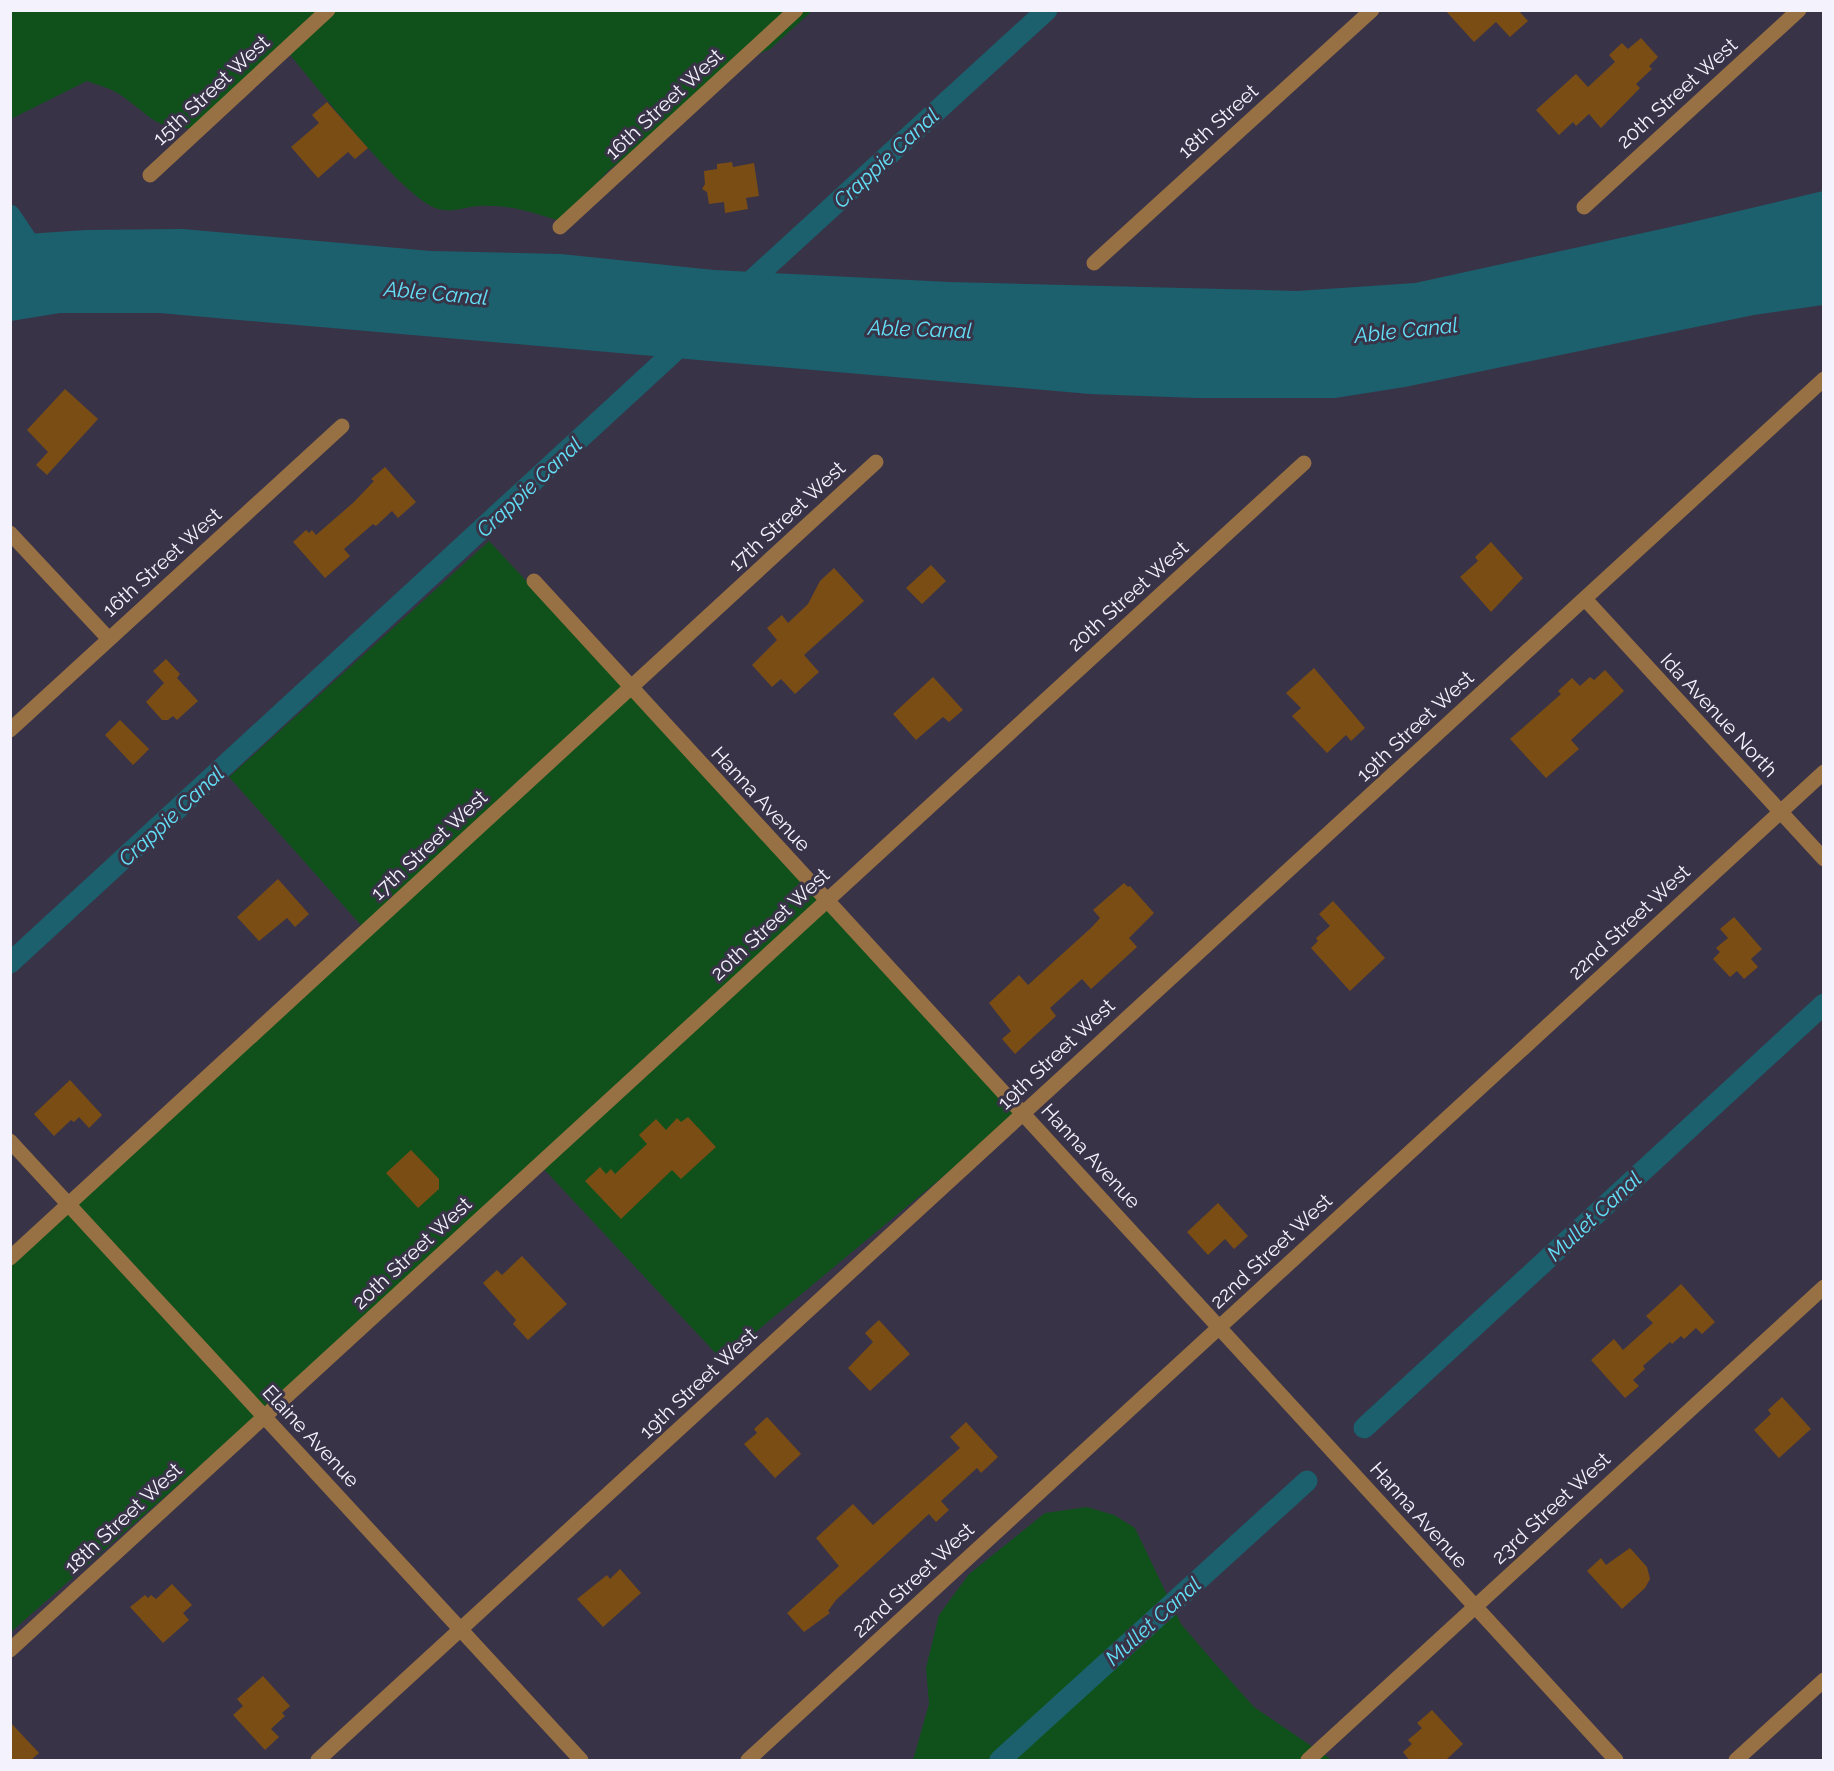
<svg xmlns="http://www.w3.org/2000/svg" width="1834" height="1771" viewBox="0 0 1834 1771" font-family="Raleway,sans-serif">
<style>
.green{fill:#10511b}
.water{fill:#1b606c}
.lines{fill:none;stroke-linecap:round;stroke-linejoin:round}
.canal{stroke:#1b606c;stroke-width:21}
.building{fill:#7a4d15}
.minor{stroke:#977043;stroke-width:15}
.labels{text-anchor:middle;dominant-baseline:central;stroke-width:6;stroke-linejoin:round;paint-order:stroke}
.street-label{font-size:20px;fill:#f4f2fd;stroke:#393348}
.water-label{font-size:21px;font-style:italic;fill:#62e1f7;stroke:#393348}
</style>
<rect width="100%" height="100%" fill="#393348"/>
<!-- green -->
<path class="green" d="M11,11H812L770,49L757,55L609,170L579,203L568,224C538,214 511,204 478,206C464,207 453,213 438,209C404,200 313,82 286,50L194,128C152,130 150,114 119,94C110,88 97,85 87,81L11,119Z
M489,541L729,798L1016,1116L722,1360L541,1166L11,1632L10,1251L367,932L229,777Z
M1087,1507L1114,1515L1135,1528L1181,1624L1212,1660L1254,1707L1332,1760H913L929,1704L926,1668L939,1615L969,1574L1045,1513Z"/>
<!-- water -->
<path class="water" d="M1823,191V305L1754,315L1405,387L1335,398H1196L1090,394L159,313H60L11,321V235L86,230L183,229L431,251L561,254L714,270L949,282L1297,291L1415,283L1684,224Z"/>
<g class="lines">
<!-- canal -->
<path class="canal" d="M10,215L38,257
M739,292L1047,10
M10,963L688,339
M1364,1428L1824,1004
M1000,1760L1307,1481"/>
</g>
<!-- building -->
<path class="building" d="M1445,10H1518L1528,21L1510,37L1496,22L1474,42Z
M1641,38L1658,57L1649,66L1652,69L1636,84L1640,88L1601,128L1589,114L1576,126L1573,122L1559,135L1536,110L1576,74L1588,87L1615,62L1609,55L1622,43L1628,49Z
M327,102L368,148L355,159L348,152L318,178L291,147L319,123L312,115Z
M732,162L733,167L754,163L759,196L746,198L748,209L725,213L724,202L709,204L707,192L702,189L705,184L704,171L717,169V164Z
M65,389L98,419L47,475L36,465L48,452L27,430Z
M385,467L416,502L398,518L392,511L376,526L373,524L344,549L350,556L325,578L293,542L306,530L309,533L312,530L316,535L354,502L374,481L371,479Z
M1491,542L1523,578L1491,612L1460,577L1478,561L1475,557Z
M931,565L946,581L922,604L906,588Z
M834,568L864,601L804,655L819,672L795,694L781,679L772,687L752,665L777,640L767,628L782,615L788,623L808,604L820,581Z
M166,659L180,674L177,678L198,701L177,720L173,716L168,720H162L146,702L164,683L153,671Z
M1314,668L1365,728L1351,741L1346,735L1327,753L1292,716L1301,708L1286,693Z
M1605,670L1624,691L1571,740L1579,749L1546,778L1510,739L1561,694L1558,691L1572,678L1580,686L1590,677L1594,680Z
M933,677L963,710L949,722L943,717L916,740L893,714Z
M120,720L149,749L133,765L105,735Z
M278,879L309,914L295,927L287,918L259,941L237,917Z
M1124,883L1128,887L1130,886L1154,913L1129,938L1137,947L1091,989L1082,979L1050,1008L1056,1016L1015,1054L1002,1039L1011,1031L989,1003L1019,975L1028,985L1092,927L1100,918L1093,910Z
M1333,901L1385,958L1350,991L1311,948L1318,941L1316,938L1330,926L1319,914Z
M1734,917L1762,949L1751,959L1758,967L1744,979L1737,971L1730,977L1713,959L1720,952L1716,948L1728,938L1720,929Z
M70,1080L102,1115L89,1128L79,1117L74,1122L71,1120L54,1136L34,1114Z
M688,1117L716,1147L681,1179L672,1170L621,1219L585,1181L600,1167L606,1174L611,1169L615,1174L647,1144L639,1135L656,1119L666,1130L677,1118L681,1122Z
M411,1150L439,1179V1189L418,1208L386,1173Z
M1218,1203L1248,1236L1234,1249L1225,1239L1208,1255L1187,1232Z
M522,1256L567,1304L528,1340L513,1324L516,1320L483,1283L497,1270L502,1275Z
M1681,1284L1715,1322L1702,1334L1696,1328L1684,1339L1681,1336L1672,1344L1670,1342L1643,1366L1645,1369L1633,1380L1639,1386L1625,1398L1591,1360L1614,1339L1623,1350L1653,1323L1646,1316Z
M879,1320L910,1354L870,1391L848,1368L873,1342L865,1333Z
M1782,1397L1811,1429L1779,1458L1754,1430L1771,1414L1768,1410Z
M767,1417L801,1454L775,1478L744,1444L757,1433L754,1429Z
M966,1422L998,1457L981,1473L977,1468L941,1501L949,1510L936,1522L929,1514L836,1600L828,1611L830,1613L804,1632L787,1613L839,1566L816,1538L853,1504L873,1525L960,1448L950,1437Z
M1630,1548L1647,1567L1650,1579L1645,1588L1622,1609L1587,1571L1601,1558L1606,1565Z
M620,1569L641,1593L603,1627L577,1599L607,1575L610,1579Z
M172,1584L192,1605L183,1613L189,1620L163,1643L130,1607L145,1595L148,1598L151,1595L156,1599Z
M263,1676L290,1706L282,1713L285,1716L271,1729L279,1737L265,1750L233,1715L243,1706L237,1699Z
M1432,1710L1463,1744L1445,1761H1410L1403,1752L1412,1744L1408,1740L1422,1728L1417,1723Z
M10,1722L39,1753L30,1761H10Z"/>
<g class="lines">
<!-- minor -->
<path class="minor" d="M150,175L328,10
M1584,207L1799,10
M560,227L796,10
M1094,263L1372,10
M10,533L108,638
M534,581L1616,1760
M1585,599L1824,859
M10,730L342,426
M10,1141L581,1760
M10,1258L876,462
M10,1650L1304,463
M318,1760L1824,379
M748,1760L1824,772
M1308,1760L1824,1287
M1736,1760L1824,1680"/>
</g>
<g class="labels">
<!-- street labels -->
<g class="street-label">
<text transform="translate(211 90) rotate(-43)">15th Street West</text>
<text transform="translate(1677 93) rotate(-42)">20th Street West</text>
<text transform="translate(664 104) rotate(-43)">16th Street West</text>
<text transform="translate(1218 121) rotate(-42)">18th Street</text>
<text transform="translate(787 516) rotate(-43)">17th Street West</text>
<text transform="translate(162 562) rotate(-42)">16th Street West</text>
<text transform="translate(1128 596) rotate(-42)">20th Street West</text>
<text transform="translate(1719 715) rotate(47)">Ida Avenue North</text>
<text transform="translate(1415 726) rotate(-43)">19th Street West</text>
<text transform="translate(761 799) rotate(47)">Hanna Avenue</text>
<text transform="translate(429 845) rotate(-43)">17th Street West</text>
<text transform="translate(1629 922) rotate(-43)">22nd Street West</text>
<text transform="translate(770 924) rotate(-43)">20th Street West</text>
<text transform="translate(1056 1054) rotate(-43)">19th Street West</text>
<text transform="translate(1091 1156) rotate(47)">Hanna Avenue</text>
<text transform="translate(1271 1251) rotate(-43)">22nd Street West</text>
<text transform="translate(412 1253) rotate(-43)">20th Street West</text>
<text transform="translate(698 1383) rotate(-43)">19th Street West</text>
<text transform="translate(311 1436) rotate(47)">Elaine Avenue</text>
<text transform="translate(1551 1508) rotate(-43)">23rd Street West</text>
<text transform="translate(1419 1515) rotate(48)">Hanna Avenue</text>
<text transform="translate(123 1518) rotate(-43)">18th Street West</text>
<text transform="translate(913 1580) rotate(-43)">22nd Street West</text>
</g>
<!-- water labels -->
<g class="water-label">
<text transform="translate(886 158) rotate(-43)">Crappie Canal</text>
<text transform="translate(436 293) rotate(5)">Able Canal</text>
<text transform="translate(920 329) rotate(2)">Able Canal</text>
<text transform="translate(1406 330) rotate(-6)">Able Canal</text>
<text transform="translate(529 487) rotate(-43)">Crappie Canal</text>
<text transform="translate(171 816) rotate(-43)">Crappie Canal</text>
<text transform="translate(1594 1216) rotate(-43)">Mullet Canal</text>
<text transform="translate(1153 1621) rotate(-42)">Mullet Canal</text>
</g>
</g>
<!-- border -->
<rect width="1834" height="1771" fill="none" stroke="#f4f2fd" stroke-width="24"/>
</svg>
